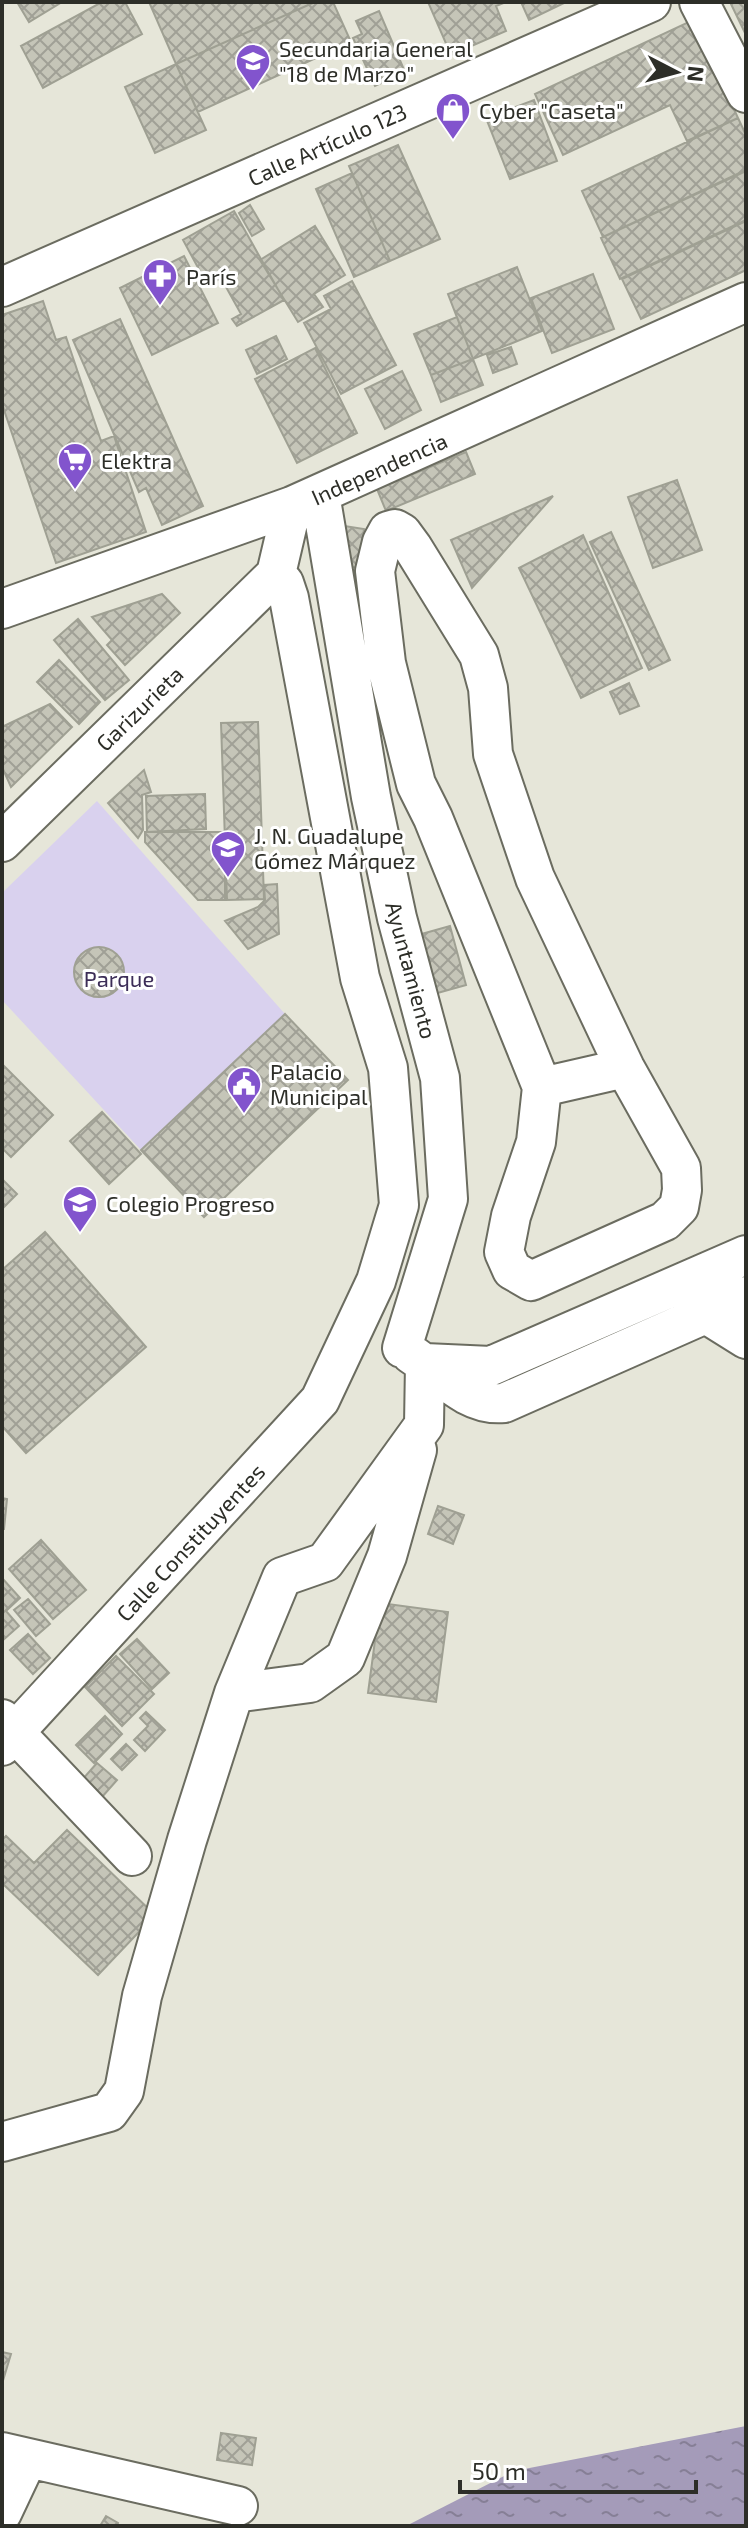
<svg xmlns="http://www.w3.org/2000/svg" width="748" height="2528" viewBox="0 0 748 2528" font-family="'Exo 2',sans-serif">
<style>
.green{fill:#d9d1ee}
.water{fill:url(#water-ripples)}
.building{fill:url(#building-cross-hatch);stroke:#9fa093;stroke-width:2}
.lines{fill:none;stroke-linecap:round;stroke-linejoin:round}
.minor-casing{stroke:#6b6c60;stroke-width:42}
.minor{stroke:#fff;stroke-width:38}
.labels{text-anchor:middle;dominant-baseline:central;stroke-width:6;stroke-linejoin:round;paint-order:stroke}
.poi-label{font-size:22px;fill:#2d2e28;stroke:#fff;text-anchor:start}
.street-label{font-size:22px;fill:#2d2e28;stroke:#fff}
.park-label{font-size:22px;fill:#3c2d57;stroke:#fff}
</style>
<defs>
<pattern id="water-ripples" width="26" height="14" patternUnits="userSpaceOnUse" patternTransform="scale(2)"><rect width="26" height="14" fill="#a49bb9"/><path d="M2 4q2-2 4 0t4 0M15 11q2-2 4 0t4 0" fill="none" stroke="#867f96"/></pattern>
<pattern id="building-cross-hatch" width="8" height="8" patternUnits="userSpaceOnUse" patternTransform="scale(2)"><rect width="8" height="8" fill="#c5c5b8"/><path d="M0 0l8 8M0 8l8-8" fill="none" stroke="#a0a096"/></pattern>
</defs>
<rect width="100%" height="100%" fill="#e6e6d9"/>
<!-- green -->
<path class="green" d="M97,801L285,1014L141,1150L2,1000V893Z"/>
<!-- water -->
<path class="water" d="M746,2426V2526H406L514,2471Z"/>
<!-- building -->
<path class="building" d="M17,2H62L29,22Z
M102,2H125L142,34L43,88L21,46Z
M149,2H315L176,64Z
M315,2H333L351,42L198,112L176,64Z
M428,2H506L496,6L506,31L451,55Z
M521,2H566L529,20Z
M730,2H746V35Z
M379,11L405,72L375,86L353,38L362,34L356,21Z
M693,20L738,118L687,141L670,105L563,155L535,94Z
M176,64L206,130L155,153L125,87Z
M534,100L557,161L510,179L486,118Z
M738,118L746,135V170L603,237L582,191Z
M398,145L440,239L390,261L349,166Z
M746,171V220L620,279L601,238Z
M352,173L390,261L354,277L316,189Z
M250,205L264,229L252,236L239,213Z
M234,211L284,300L237,326L232,319L241,314L221,278L208,286L183,240Z
M746,221V270L641,319L622,279Z
M315,226L345,275L314,294L323,307L298,322L260,260Z
M184,256L218,323L152,355L120,288Z
M517,267L542,331L473,359L448,294Z
M593,274L614,329L552,353L531,298Z
M352,281L396,365L341,394L304,323L331,309L324,296Z
M43,301L56,340L66,337L101,441L114,436L146,532L56,563L2,404V315Z
M457,317L473,359L431,375L414,334Z
M120,319L203,506L162,525L146,488L139,492L73,340Z
M276,336L287,359L257,374L246,350Z
M511,347L517,364L493,373L487,355Z
M315,348L357,433L297,463L255,379Z
M473,359L483,385L441,402L431,375Z
M402,371L421,410L385,429L365,389Z
M466,452L475,474L386,511L377,489Z
M677,480L702,550L653,568L628,497Z
M553,496L472,588L451,540Z
M338,525L364,529L359,568L333,564Z
M611,532L670,660L649,670L590,542Z
M583,535L642,668L581,698L519,568Z
M162,594L180,613L125,665L107,645L112,640L92,617Z
M78,619L129,680L105,700L54,640Z
M59,660L100,702L79,724L37,682Z
M629,683L639,706L620,714L610,692Z
M50,704L72,727L11,787L2,767V727Z
M258,722L264,899L227,900L221,723Z
M144,770L151,792L142,795L143,830L138,838L108,803Z
M205,794L206,829L147,832L146,796Z
M145,832H225V900H198L145,842Z
M277,884L279,934L248,949L225,921L258,907L265,900L264,885Z
M450,926L466,985L434,994L418,935Z
M74 972a25 25 0 1 1 50 0a25 25 0 1 1-50 0Z
M285,1014L348,1080L204,1217L141,1150Z
M2,1064L53,1115L11,1157L2,1148Z
M102,1112L141,1154L109,1184L70,1141Z
M2,1179L17,1194L3,1208L2,1207Z
M45,1232L146,1347L26,1453L2,1426V1270Z
M2,1498L7,1499L4,1529H2Z
M438,1506L464,1515L453,1544L428,1534Z
M41,1540L86,1590L53,1619L9,1569Z
M2,1578L20,1598L6,1611L19,1626L2,1641Z
M28,1599L50,1624L36,1636L14,1610Z
M380,1603L448,1612L436,1702L368,1693Z
M28,1634L50,1658L33,1674L10,1650Z
M137,1639L169,1673L152,1689L120,1654Z
M116,1656L154,1694L122,1726L85,1687Z
M146,1712L165,1730L145,1751L134,1740L148,1726L140,1718Z
M105,1716L122,1734L94,1763L76,1745Z
M126,1744L137,1755L122,1770L111,1759Z
M97,1763L117,1780L94,1806L74,1789Z
M67,1830L155,1915L98,1975L2,1883V1840L6,1836L34,1863Z
M2,2352L11,2354L2,2384Z
M221,2433L256,2438L252,2465L217,2460Z
M106,2516L118,2523L117,2526H100Z"/>
<g class="lines">
<!-- minor casing -->
<g class="minor-casing">
<path id="minor" d="M699,2L746,93
M2,287L651,2
M320,494L371,797L397,918L440,1078L448,1199L402,1348
M395,529L402,533L413,548L479,655L488,688L493,754L535,878L625,1068L681,1168L682,1190L679,1207L665,1221L531,1281L512,1270L504,1252L511,1216L536,1142L542,1087L433,818L416,784L386,663L375,571L382,542L388,531Z
M276,574L292,506
M2,609L292,506L746,302
M2,842L276,574
M542,1087L625,1068
M695,1299L706,1314L746,1339
M411,1354C440,1373 467,1407 504,1403L746,1296
M425,1363L491,1366L746,1255
M234,1693L310,1683L345,1658L387,1556L417,1450
M2,1719L132,1856
M2,1746L320,1400L376,1281L399,1205L388,1068L360,978L289,598L284,583L276,574
M2,2142L109,2112L124,2091L142,1996L187,1840L234,1693L282,1577L325,1562L424,1425L425,1363
M2,2452L238,2506
M2,2513L27,2460"/>
</g>
<!-- minor -->
<use href="#minor" class="minor"/>
</g>
<!-- icons -->
<defs>
<g id="school-pin" transform="scale(1.8)"><path d="M0 17L-7.5 6A9.5 9.5 0 1 1 7.5 6Z" fill="#8254cd" stroke="#fff"/><path d="M0-5L7-2L0 1L-7-2ZM-4 1L0 2.5L4 1V4Q0 6-4 4Z" fill="#fff"/></g>
<g id="shop-pin" transform="scale(1.8)"><path d="M0 17L-7.5 6A9.5 9.5 0 1 1 7.5 6Z" fill="#8254cd" stroke="#fff"/><path d="M-5-2.5h2.3a2.7 3.5 0 0 1 5.4 0H5L5.5 6h-11ZM-1.5-2.5h3a1.5 2.3 0 0 0-3 0Z" fill="#fff"/></g>
<g id="pharmacy-pin" transform="scale(1.8)"><path d="M0 17L-7.5 6A9.5 9.5 0 1 1 7.5 6Z" fill="#8254cd" stroke="#fff"/><path d="M-2-6h4v4h4v4h-4v4h-4v-4h-4v-4h4Z" fill="#fff"/></g>
<g id="supermarket-pin" transform="scale(1.8)"><path d="M0 17L-7.5 6A9.5 9.5 0 1 1 7.5 6Z" fill="#8254cd" stroke="#fff"/><path d="M-6-5.5h2.5l.6 2H6L4.5 2H-2.5L-4.4-4H-6ZM-1.5 3.2a1.3 1.3 0 1 0 .1 0ZM3 3.2a1.3 1.3 0 1 0 .1 0Z" fill="#fff"/></g>
<g id="civic-pin" transform="scale(1.8)"><path d="M0 17L-7.5 6A9.5 9.5 0 1 1 7.5 6Z" fill="#8254cd" stroke="#fff"/><path d="M-.6-6.5H3V-4.5H.6V-3L4-1V1h2V6H-6V1h2V-1L-.6-3ZM-1.2 2.5V6h2.4V2.5Z" fill="#fff"/></g>
</defs>
<g fill-rule="evenodd">
<use href="#school-pin" x="253" y="61"/>
<use href="#shop-pin" x="453" y="110"/>
<use href="#pharmacy-pin" x="160" y="276"/>
<use href="#supermarket-pin" x="75" y="460"/>
<use href="#school-pin" x="228" y="848"/>
<use href="#civic-pin" x="244" y="1084"/>
<use href="#school-pin" x="80" y="1203"/>
</g>
<g class="labels">
<!-- poi labels -->
<g class="poi-label">
<text x="279" y="48">Secundaria General<tspan x="279" dy="25">"18 de Marzo"</tspan></text>
<text x="479" y="110">Cyber "Caseta"</text>
<text x="186" y="276">París</text>
<text x="101" y="460">Elektra</text>
<text x="254" y="835">J. N. Guadalupe<tspan x="254" dy="25">Gómez Márquez</tspan></text>
<text x="270" y="1071">Palacio<tspan x="270" dy="25">Municipal</tspan></text>
<text x="106" y="1203">Colegio Progreso</text>
</g>
<!-- street labels -->
<g class="street-label">
<text transform="translate(327 144) rotate(-24)">Calle Artículo 123</text>
<text transform="translate(379 468) rotate(-24)">Independencia</text>
<text transform="translate(139 708) rotate(-44)">Garizurieta</text>
<text transform="translate(412 970) rotate(75)">Ayuntamiento</text>
<text transform="translate(190 1542) rotate(-47)">Calle Constituyentes</text>
</g>
<!-- park labels -->
<g class="park-label">
<text x="119" y="978">Parque</text>
</g>
</g>
<!-- border -->
<rect width="748" height="2528" fill="none" stroke="#2d2e28" stroke-width="8"/>
<!-- north arrow -->
<g transform="translate(676 72) rotate(96)" stroke="#ffffff" stroke-width="6" paint-order="stroke">
<path d="M0-6L14 30L0 20L-14 30Z" fill="#2d2e28"/>
<text y="-12" font-size="22" font-weight="bold" text-anchor="middle" fill="#2d2e28">N</text>
</g>
<!-- scale -->
<path d="M460 2480v12h236v-12" fill="none" stroke="#2d2e28" stroke-width="4"/>
<text x="472" y="2480" font-size="24" fill="#2d2e28" stroke="#ffffff" stroke-width="6" paint-order="stroke">50 m</text>
</svg>
